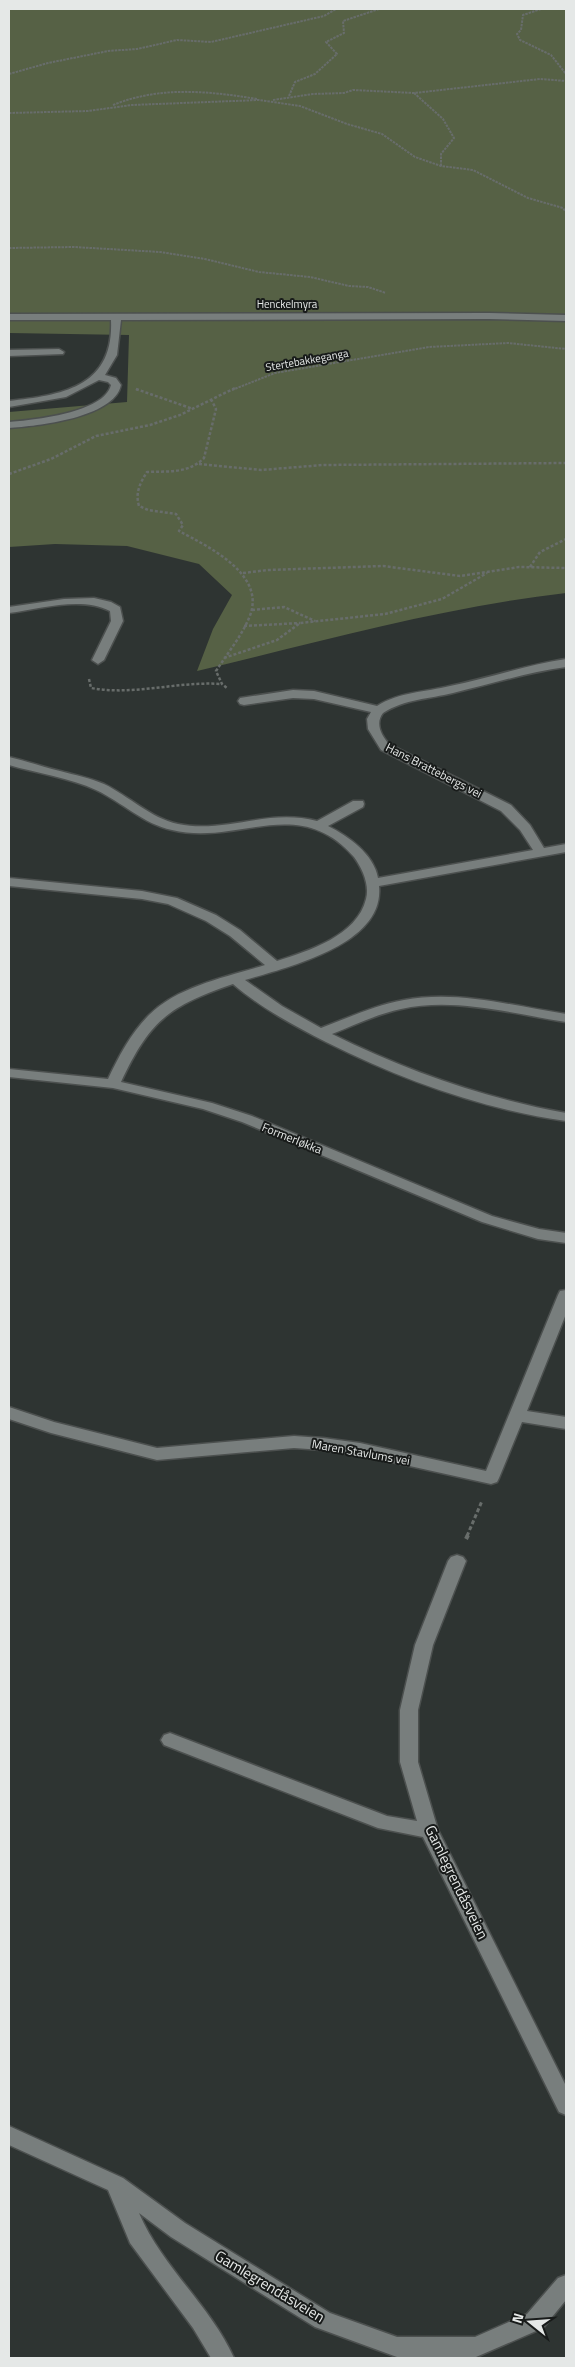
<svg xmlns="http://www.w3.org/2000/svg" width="575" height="2367" viewBox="0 0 575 2367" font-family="'Titillium Web',sans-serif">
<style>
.green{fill:#566145}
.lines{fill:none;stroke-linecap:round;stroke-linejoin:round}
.minor-casing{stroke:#4c504f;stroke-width:3}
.path-far3{stroke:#686d6b;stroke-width:2;stroke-dasharray:2.5 1;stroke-linecap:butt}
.path-far2{stroke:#686d6b;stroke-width:2.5;stroke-dasharray:3 2;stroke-linecap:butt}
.path-far1{stroke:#686d6b;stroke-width:3;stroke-dasharray:4 2.5;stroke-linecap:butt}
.path{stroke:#686d6b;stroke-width:4;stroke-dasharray:5 3;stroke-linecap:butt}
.minor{fill:#787e7d;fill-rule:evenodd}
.labels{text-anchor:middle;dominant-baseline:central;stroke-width:4;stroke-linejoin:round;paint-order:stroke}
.far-street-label{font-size:11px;fill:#e5e8e7;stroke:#181b1a}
.street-label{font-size:12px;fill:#e5e8e7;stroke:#181b1a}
.near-street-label{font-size:15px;fill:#e5e8e7;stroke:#181b1a}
</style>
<rect width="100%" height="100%" fill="#2e3432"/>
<!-- green -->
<path class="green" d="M9,9H566V593C442,607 319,642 197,671L213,629L232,595L199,564L127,546L55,544L9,547V412L127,402L129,335L9,333Z"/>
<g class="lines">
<!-- minor casing -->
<g class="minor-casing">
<path id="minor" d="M489,313L566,315V321L489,319L121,320L117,355L105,375L116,378L121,385C114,418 37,426 9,428V422C33,420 104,413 111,385L108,382L99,380L66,397L9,407V401C63,395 114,387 111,320H9V314Z
M59,349L64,352L63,354L9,356V350Z
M94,598L111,602L120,607L123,621L104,660L98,664L92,660L111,621L110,611C81,596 40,609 9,613V607L64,599Z
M566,659V667C528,672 491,684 453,693C429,699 405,699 383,713C375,723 381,735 389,744L511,805L530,825L544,848L566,844V852L379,886C385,945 287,967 245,980L282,1006L321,1028C348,1018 375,1005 404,1000C458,990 513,1006 566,1014V1022C513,1014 455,997 401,1009C377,1014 355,1025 332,1034C407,1071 484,1098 566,1113V1121C482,1109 402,1080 326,1042C293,1025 261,1008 233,984C169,1006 150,1020 121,1082L212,1103L252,1116L492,1216L539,1229L566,1233V1243L538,1239L482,1222L242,1122L203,1109L113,1088L9,1077V1069L108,1079C119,1056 131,1033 149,1015C178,986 227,977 265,965L230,936L206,921L168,904L142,899L9,886V878L142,891L177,898L216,915L240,930L277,961C308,951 357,936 366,899C370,885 362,868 354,857C298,793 239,846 172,830C143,824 122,802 96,790C71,778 36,773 9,765V757C26,761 43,767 60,771C75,775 90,778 104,784C129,796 150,818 178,824C225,834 267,808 317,821L353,801H363L364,804L363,807L328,826C348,836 374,854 378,878L533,850L520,830L501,811L381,750L368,729L367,719L371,712L314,699L293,698L244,705L240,704L238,701L240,698L293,690L314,691L377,706C399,692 426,692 450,686C489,678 526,665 566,659Z
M566,1290V1314L527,1411L566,1417V1429L522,1422L499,1478L497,1482L491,1484L360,1455L323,1450L294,1448L157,1460L51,1433L9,1419V1407L54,1422L157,1448L294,1436L323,1438L360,1443L486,1471L558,1295L560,1291Z
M457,1555L463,1557L466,1561L433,1645L418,1710V1762L438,1830L566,2086V2115L559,2112L423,1837L378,1828L164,1745L161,1740L164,1735L170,1733L387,1816L417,1821L400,1762V1710L415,1645L448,1561L451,1557Z
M9,2126L123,2178L185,2223L330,2313L397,2337H475L527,2314L558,2278L566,2275V2300L543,2328L476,2357H397L315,2327L171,2237L139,2213C162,2267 210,2305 234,2358H211L193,2328L130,2243L108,2190L9,2145Z"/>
</g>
<!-- path-far3 -->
<path class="path-far3" d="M541,9L523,15L521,30L517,34L520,40L551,55L566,74
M9,74L48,63L108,51L137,49L177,40L211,42L324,16L336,9
M414,93L443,119L454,138L441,154V166
M289,96L295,82L315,74L337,54L326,42L344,33L343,21L379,9
M273,100L313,94L344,93L353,90L414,93L540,79L566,81
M113,105C160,86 208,91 257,99
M9,113L88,111L132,105L259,100L300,106L347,124L382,134L415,157L441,166L473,170L528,198L563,208L566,212
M9,248L74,247L160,252L205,259L259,272L310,277L349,286L368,287L386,293
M136,389L138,390
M232,390L275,373L429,347L508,343L566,349"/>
<!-- path-far2 -->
<path class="path-far2" d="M136,389L193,409
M211,399L216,409L204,458C188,474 168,471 147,472C140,483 135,493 139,506L148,510L176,514L183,525L179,531C209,547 268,575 249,618C241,637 227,654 216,671L222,684L227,688
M199,464L261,470L323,465L566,463
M9,474L51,459L96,436L150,425L180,415L235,388
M530,567L540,552L566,539
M243,573L268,570L383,566L460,576L519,567L566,568
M252,610L284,607L315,621
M244,626L300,623
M224,658L277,640L300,623L385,614L442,599L487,573
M89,679L91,688C135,696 177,681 221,684"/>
<!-- path-far1 -->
<path class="path-far1" d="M467,1536L482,1501"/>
<!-- path -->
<path class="path" d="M466,1539L468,1535"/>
<!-- minor -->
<use href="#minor" class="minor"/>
</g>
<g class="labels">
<!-- far-street labels -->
<g class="far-street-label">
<text x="287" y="304">Henckelmyra</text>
<text transform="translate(307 360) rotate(-10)">Stertebakkeganga</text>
</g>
<!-- street labels -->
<g class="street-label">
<text transform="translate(434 770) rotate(27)">Hans Brattebergs vei</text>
<text transform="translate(292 1138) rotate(22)">Formerløkka</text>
<text transform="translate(361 1452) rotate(10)">Maren Stavlums vei</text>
</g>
<!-- near-street labels -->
<g class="near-street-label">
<text transform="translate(457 1882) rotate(64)">Gamlegrendåsveien</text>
<text transform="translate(270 2286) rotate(31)">Gamlegrendåsveien</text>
</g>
</g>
<!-- border -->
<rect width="575" height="2367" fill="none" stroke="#e5e8e7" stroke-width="20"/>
<!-- north arrow -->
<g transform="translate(530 2322) rotate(287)" stroke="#181b1a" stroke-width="4" paint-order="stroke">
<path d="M0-4L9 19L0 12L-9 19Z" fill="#e5e8e7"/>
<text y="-8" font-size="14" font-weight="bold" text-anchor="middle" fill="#e5e8e7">N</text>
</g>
</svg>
